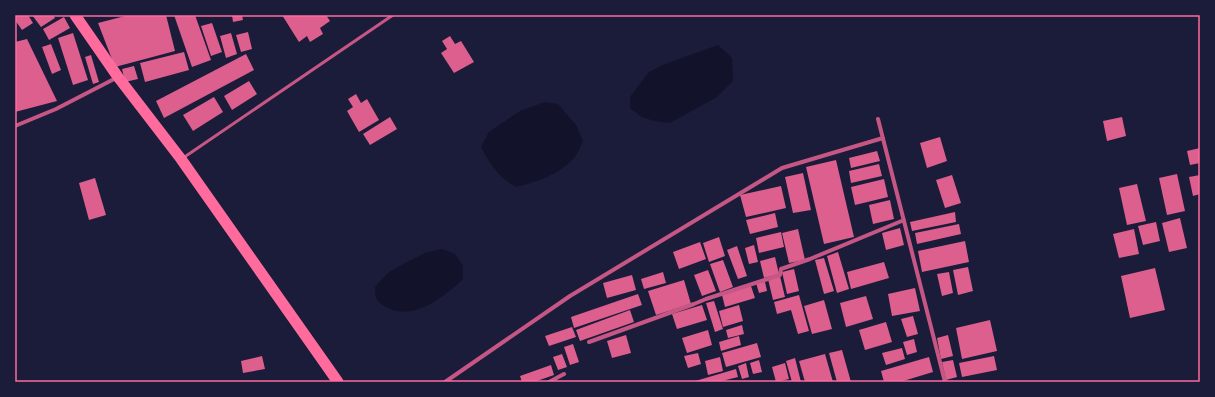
<svg xmlns="http://www.w3.org/2000/svg" width="1215" height="397" viewBox="0 0 1215 397" font-family="Spectral,serif">
<style>
.water{fill:#12122b}
.building{fill:#dd5f8e}
.lines{fill:none;stroke-linecap:round;stroke-linejoin:round}
.service{stroke:#c65784;stroke-width:3}
.minor{stroke:#c65784;stroke-width:4}
.trunk{stroke:#ff6b9d;stroke-width:11}
.neatline{fill:none;stroke:#ff6b9d;stroke-width:1.5}
</style>
<rect width="100%" height="100%" fill="#1b1b3a"/>
<!-- water -->
<path class="water" d="M718,45L732,58L733,81L717,97L670,123L654,121L642,117L630,108V97L649,72L665,64Z
M545,102L558,104L576,125L583,141C581,146 578,153 574,158C560,174 537,182 516,187C498,177 491,165 481,147L489,132L520,111Z
M442,249L455,254L463,266V279C444,297 413,322 386,307C376,302 375,297 375,287L388,273L403,264L425,253Z"/>
<!-- building -->
<path class="building" d="M15,15H28L33,23L22,30L15,20Z
M32,15H53L55,18L41,27Z
M129,15H166L175,51L115,67L98,23Z
M174,15H195L211,60L192,67Z
M232,15H242L243,20L233,22Z
M282,15H326L330,21L320,28L323,34L310,42L307,36L299,42Z
M64,17L70,28L49,40L43,29Z
M212,23L222,52L211,56L201,26Z
M248,32L252,49L241,52L236,35Z
M73,33L88,80L73,85L58,38Z
M231,33L237,54L226,58L220,36Z
M450,36L455,44L461,41L474,62L454,73L441,53L447,49L442,41Z
M27,39L57,101L15,112V42Z
M51,44L61,70L52,74L42,47Z
M184,52L189,70L145,82L140,63Z
M246,54L254,70L164,118L156,101Z
M91,55L99,82L93,84L85,57Z
M134,66L138,79L125,82L122,69Z
M249,81L257,94L232,110L224,96Z
M356,94L361,103L367,99L379,120L359,132L347,111L353,107L348,99Z
M214,97L223,112L193,131L183,115Z
M390,117L397,129L370,145L363,134Z
M1122,117L1126,136L1107,141L1103,121Z
M940,137L947,161L927,168L920,143Z
M1200,148V163L1190,165L1187,151Z
M877,151L880,161L851,168L849,158Z
M836,160L854,237L824,244L806,167Z
M879,164L882,176L851,183L849,171Z
M803,173L811,210L793,213L785,177Z
M1177,174L1185,211L1167,215L1159,178Z
M952,175L961,203L945,208L936,180Z
M1200,175V194L1193,196L1189,177Z
M95,178L106,215L89,220L79,183Z
M884,179L888,197L855,205L851,187Z
M1137,184L1146,221L1127,225L1119,188Z
M781,186L786,208L746,217L740,195Z
M890,200L894,219L873,224L869,205Z
M955,212L956,222L912,231L910,222Z
M775,213L778,227L750,234L746,220Z
M1180,218L1187,248L1169,252L1162,223Z
M1156,222L1160,241L1143,245L1138,226Z
M959,224L961,234L917,244L915,233Z
M900,228L904,245L886,250L882,233Z
M798,229L805,260L789,263L782,233Z
M1134,229L1139,254L1119,258L1113,234Z
M781,232L784,247L759,253L756,238Z
M719,237L725,256L709,262L703,243Z
M965,241L969,262L922,272L918,251Z
M700,242L706,259L679,269L673,252Z
M754,245L758,262L749,264L745,248Z
M737,246L747,276L738,279L727,250Z
M838,252L849,289L837,293L827,256Z
M775,257L779,274L764,278L760,261Z
M824,258L834,291L824,294L815,260Z
M723,260L733,287L720,292L710,264Z
M884,262L889,278L851,289L847,272Z
M968,267L973,291L958,295L953,270Z
M1155,268L1165,310L1130,318L1121,276Z
M794,269L799,291L787,294L782,272Z
M708,270L716,291L702,296L694,275Z
M663,272L666,283L644,289L641,279Z
M949,272L953,293L942,296L937,274Z
M632,275L636,290L607,298L603,283Z
M780,276L785,297L773,300L768,279Z
M684,280L691,304L656,315L648,291Z
M765,282L767,291L759,293L756,283Z
M751,286L755,298L725,307L722,295Z
M915,288L920,311L892,316L888,294Z
M638,294L642,305L574,328L571,317Z
M799,295L809,331L798,334L791,310L777,314L774,302Z
M866,296L873,319L846,327L840,303Z
M824,300L832,329L812,334L804,306Z
M714,301L723,329L715,332L706,303Z
M702,305L707,320L677,329L672,314Z
M739,305L743,321L723,327L719,311Z
M630,310L634,322L580,341L576,330Z
M913,316L918,334L907,337L901,319Z
M990,320L997,351L962,359L956,328Z
M886,322L892,342L865,350L859,330Z
M742,325L744,334L728,338L726,330Z
M572,327L576,337L549,346L545,336Z
M708,330L712,345L687,353L682,338Z
M626,335L631,353L612,358L607,341Z
M948,335L953,356L941,359L937,338Z
M739,336L741,345L721,351L719,342Z
M914,339L917,352L907,355L903,342Z
M757,343L761,357L726,367L722,353Z
M573,344L579,362L570,365L564,347Z
M902,348L905,359L886,365L882,353Z
M842,350L851,382H837L829,353Z
M698,353L701,364L688,368L684,356Z
M562,354L567,367L558,370L553,357Z
M825,354L833,382H805L799,361Z
M262,356L265,369L243,373L241,361Z
M994,356L997,370L962,377L959,363Z
M720,357L723,371L708,375L705,361Z
M929,357L933,372L900,382H884L881,371Z
M795,358L801,382H792L786,361Z
M759,360L762,372L753,374L750,363Z
M953,360L957,377L946,380L942,362Z
M746,363L749,377L742,379L738,366Z
M785,363L789,379L776,382L772,367Z
M551,365L554,375L534,382H522L520,376Z
M736,369L738,377L718,382H692Z"/>
<g class="lines">
<!-- service -->
<path class="service" d="M183,158L393,15"/>
<!-- minor -->
<path class="minor" d="M878,119L945,382
M15,126L56,109L118,77
M589,342L694,304L706,299L780,275L781,269L810,259L904,220
M445,382L570,296L782,168L883,138
M549,382L564,374"/>
<!-- trunk -->
<path class="trunk" d="M75,15L118,77L181,159L338,382"/>
</g>
<!-- border -->
<rect width="1215" height="397" fill="none" stroke="#1b1b3a" stroke-width="32"/>
<rect x="16" y="16" width="1183" height="365" class="neatline"/>
</svg>
